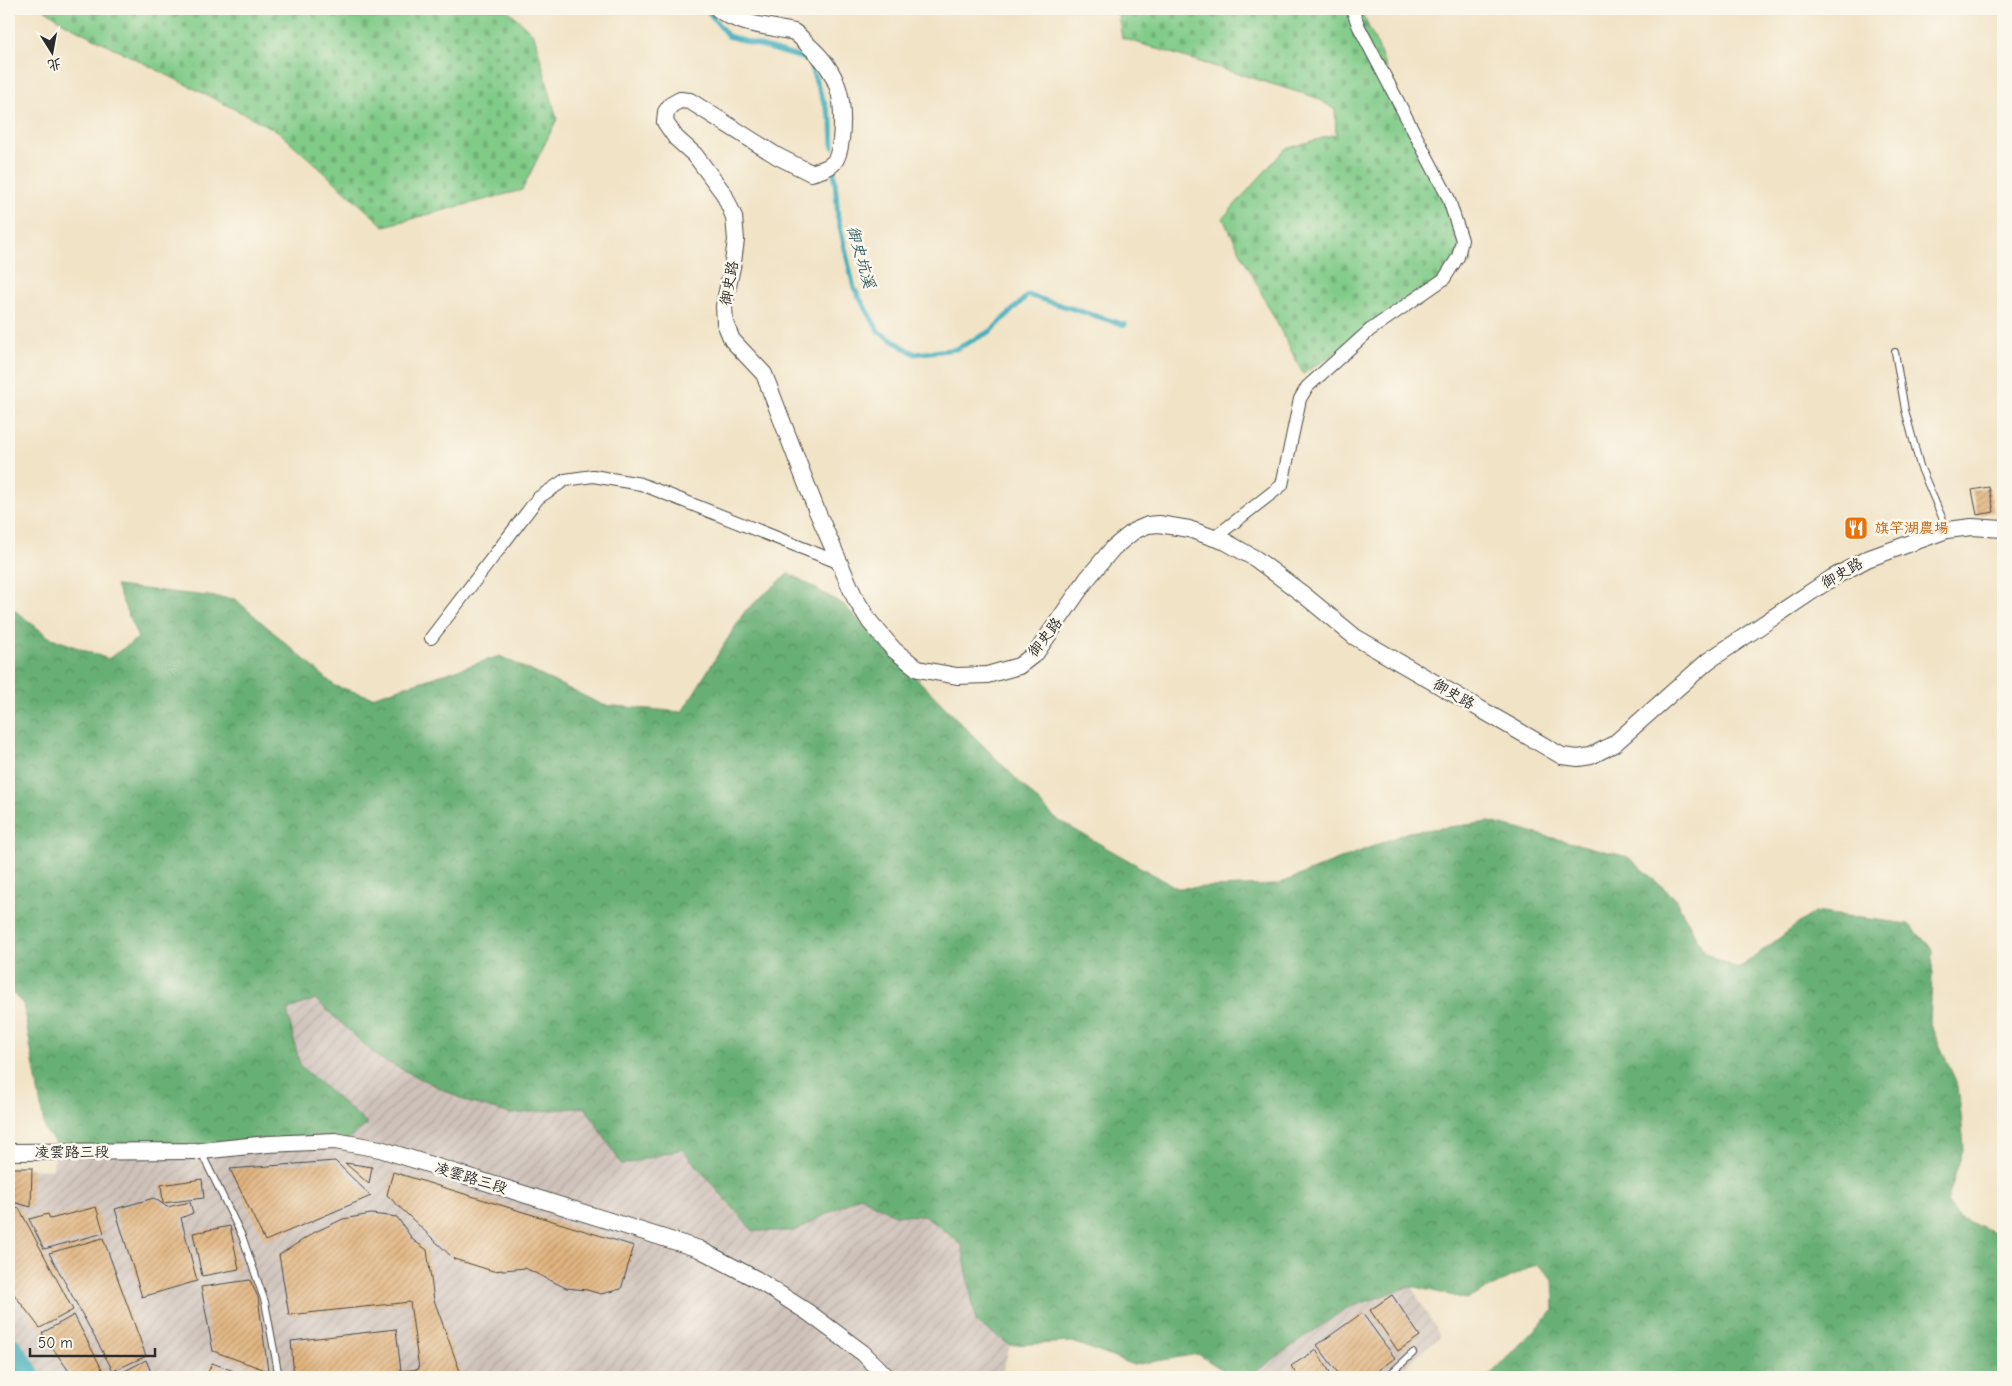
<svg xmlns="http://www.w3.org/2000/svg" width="2012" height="1386" viewBox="0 0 2012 1386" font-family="'Comic Neue','LXGW WenKai TC',sans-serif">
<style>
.industrial{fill:url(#industrial-furrows)}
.forest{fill:url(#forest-crowns);stroke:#4a6d50}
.cemetery{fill:url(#cemetery-stones);stroke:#567b5a}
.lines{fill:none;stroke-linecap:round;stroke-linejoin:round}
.stream{stroke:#40aebc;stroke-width:5}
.river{stroke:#40aebc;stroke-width:30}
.building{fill:url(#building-hatch)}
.service-casing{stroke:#494742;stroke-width:8}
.minor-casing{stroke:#494742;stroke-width:14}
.tertiary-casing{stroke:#494742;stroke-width:18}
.service{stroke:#fff;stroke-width:6}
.minor{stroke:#fff;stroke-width:12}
.tertiary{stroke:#fff;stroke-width:16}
.labels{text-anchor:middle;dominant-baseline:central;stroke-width:5;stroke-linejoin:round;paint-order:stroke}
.street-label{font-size:15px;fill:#2b2b2b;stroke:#fbf7ec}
.food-label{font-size:15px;fill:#c56008;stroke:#fbf7ec;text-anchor:start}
.water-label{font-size:16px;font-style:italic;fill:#335f65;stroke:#fbf7ec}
</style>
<defs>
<pattern id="industrial-furrows" width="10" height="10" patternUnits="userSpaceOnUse" patternTransform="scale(1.25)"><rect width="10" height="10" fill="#cec1b9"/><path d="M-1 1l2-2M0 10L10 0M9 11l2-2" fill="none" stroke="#b1a69f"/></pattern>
<pattern id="forest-crowns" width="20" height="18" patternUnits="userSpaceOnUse" patternTransform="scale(1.25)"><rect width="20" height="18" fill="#68af74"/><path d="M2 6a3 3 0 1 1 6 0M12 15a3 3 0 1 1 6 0" fill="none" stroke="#568f5f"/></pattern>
<pattern id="cemetery-stones" width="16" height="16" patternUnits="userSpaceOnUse" patternTransform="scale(1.25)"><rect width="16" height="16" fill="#80cb88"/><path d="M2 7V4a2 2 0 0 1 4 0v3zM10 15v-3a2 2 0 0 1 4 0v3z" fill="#6fae76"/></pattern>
<pattern id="building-hatch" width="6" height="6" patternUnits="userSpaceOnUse" patternTransform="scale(1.25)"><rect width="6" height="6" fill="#e1b47f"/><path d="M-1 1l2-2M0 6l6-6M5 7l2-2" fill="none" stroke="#b79368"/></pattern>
</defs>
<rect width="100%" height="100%" fill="#fbf7ec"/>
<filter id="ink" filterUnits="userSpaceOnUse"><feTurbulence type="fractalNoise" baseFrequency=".02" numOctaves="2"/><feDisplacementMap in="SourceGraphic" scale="10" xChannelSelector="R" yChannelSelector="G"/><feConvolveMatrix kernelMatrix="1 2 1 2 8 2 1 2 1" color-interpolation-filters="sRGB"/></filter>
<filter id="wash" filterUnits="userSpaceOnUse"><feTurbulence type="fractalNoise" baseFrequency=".0096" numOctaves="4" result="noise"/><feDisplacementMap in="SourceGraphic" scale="20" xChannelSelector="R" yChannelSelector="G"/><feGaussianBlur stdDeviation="1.12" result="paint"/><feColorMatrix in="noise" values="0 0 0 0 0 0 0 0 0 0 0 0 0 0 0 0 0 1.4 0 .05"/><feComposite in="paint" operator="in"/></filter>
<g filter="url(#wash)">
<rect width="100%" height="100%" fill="#f1e3c6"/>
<!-- industrial -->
<path class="industrial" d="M315,999L379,1058L511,1114L585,1107L622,1165L682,1149L753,1231H795L860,1196L894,1215L926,1216L962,1245L976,1322L1010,1345L1001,1377H9V1168L52,1170L58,1146L342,1144L368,1124L300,1066L287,1010Z
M1411,1286L1440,1336L1392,1377H1248L1345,1309Z"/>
<!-- forest -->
<path class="forest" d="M789,573L844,605L1056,819L1177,888L1276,885L1408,832L1490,822L1628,857L1674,897L1705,953L1738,969L1814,912L1909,924L1933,950L1930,1024L1958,1086L1964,1146L1947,1202L1958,1217L2003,1237V1377H1488L1554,1310L1553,1279L1537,1264L1467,1299L1411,1286L1345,1309L1248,1377H1233L1198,1354L1133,1365L1073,1342L1010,1345L976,1322L962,1245L926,1216L894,1215L860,1196L795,1231H753L682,1149L622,1165L585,1107L511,1114L468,1102L379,1058L315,999L287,1010L300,1066L368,1124L342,1144L58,1146L45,1130L23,1004L9,990V606L49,637L108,659L138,638L116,586L235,599L335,686L372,697L500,656L603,705L682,712L745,611Z"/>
<!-- cemetery -->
<path class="cemetery" d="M44,9H507L534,35L557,119L522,190L384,226L278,131L66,24Z
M1117,9H1360L1377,44L1403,113L1456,213L1472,262L1303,374L1223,218L1285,149L1336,134L1335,109L1314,97L1122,38Z"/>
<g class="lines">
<!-- stream -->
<path class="stream" d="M706,9L728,36L808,60L832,123L833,147
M834,168L838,218L854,288L879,332L915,354L956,349L991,331L1028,295L1125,325"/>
<!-- river -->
<path class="river" d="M9,1351L26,1377"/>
</g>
<g id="blocks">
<!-- building -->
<path class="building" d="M1989,487L1994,512L1977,515L1972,490Z
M335,1161L371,1196L265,1241L230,1169Z
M345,1163L372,1167L369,1184Z
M9,1168H32L31,1207L9,1201Z
M393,1172L634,1246L621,1289L601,1294L587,1290L566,1288L525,1268L493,1271L454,1259L387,1195Z
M202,1179L204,1198L163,1203L161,1185Z
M154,1198L167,1207L190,1202L193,1213L181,1218L197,1281L142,1297L115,1209Z
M9,1204L19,1208L73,1310L40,1328L9,1288Z
M96,1207L104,1233L44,1249L29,1219L48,1214L50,1219Z
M371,1214L397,1217L413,1240L427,1250L434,1300L462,1377H294L291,1341L396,1329L401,1371L419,1369L410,1302L289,1315L279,1255L315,1232L343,1219Z
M230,1226L239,1269L202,1276L193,1233Z
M103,1238L146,1356L113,1371L49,1253Z
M250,1280L258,1297L268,1371L213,1351L201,1287Z
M1392,1295L1420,1336L1398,1351L1370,1310Z
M1362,1313L1395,1358L1369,1377H1341L1317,1345Z
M74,1315L106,1377H73L42,1333Z
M1316,1350L1333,1377H1298L1291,1366Z
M146,1360L153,1377H115V1376Z
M212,1363L250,1377H206Z"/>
</g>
</g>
<g filter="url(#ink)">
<use href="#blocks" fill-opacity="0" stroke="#494742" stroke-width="1"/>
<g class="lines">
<!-- service casing -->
<g class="service-casing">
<path id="service" d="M1895,352L1905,410L1920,466L1947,529
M201,1152L242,1236L265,1302L279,1377
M1387,1377L1413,1353"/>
</g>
<!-- minor casing -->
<g class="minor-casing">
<path id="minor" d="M1214,538L1282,485L1300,399L1307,387L1370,330L1444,279L1458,257L1462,240L1448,197L1359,27L1352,9
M431,638L538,498L565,480L593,476L641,484L840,563"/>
</g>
<!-- tertiary casing -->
<g class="tertiary-casing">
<path id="tertiary" d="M718,9C732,21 757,25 775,28C780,30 788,30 794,32C799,35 804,41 808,45C840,73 845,100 841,140C838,164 833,167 811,173L777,156L690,101L680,100L671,105L666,112L665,122L676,138L695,155L724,194L734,217L736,240L733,262L724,306L725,323L732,340L764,374L816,509L855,598L870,622L894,650L918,669L957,676L987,675L1019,666L1036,653L1087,579L1113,548L1134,531L1148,525L1159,524L1189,529L1214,538L1226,542L1256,559L1304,595L1355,637L1562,756L1578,758L1591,756L1614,744L1708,661L1832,578L1867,559L1947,530L1972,527L2003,529
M9,1152L201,1151L268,1144L335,1141L380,1149L699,1249L756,1279L809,1313L863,1353L887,1377"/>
</g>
<!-- service -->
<use href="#service" class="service"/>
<!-- minor -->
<use href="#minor" class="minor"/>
<!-- tertiary -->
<use href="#tertiary" class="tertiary"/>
</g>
</g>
<!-- icons -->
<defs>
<g id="restaurant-square" transform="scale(1.25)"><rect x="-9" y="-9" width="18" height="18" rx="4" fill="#e8710a" stroke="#fbf7ec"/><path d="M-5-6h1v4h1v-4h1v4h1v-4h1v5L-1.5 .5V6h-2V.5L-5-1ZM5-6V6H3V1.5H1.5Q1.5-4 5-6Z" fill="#fff"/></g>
</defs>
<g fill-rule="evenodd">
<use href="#restaurant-square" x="1856" y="528"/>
</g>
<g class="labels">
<!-- street labels -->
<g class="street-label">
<text transform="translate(729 283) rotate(-80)">御史路</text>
<text transform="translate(1842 573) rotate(-30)">御史路</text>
<text transform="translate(1045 637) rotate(-52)">御史路</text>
<text transform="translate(1454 694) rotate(30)">御史路</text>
<text x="72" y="1152">凌雲路三段</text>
<text transform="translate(471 1178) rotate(17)">凌雲路三段</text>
</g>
<!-- food labels -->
<g class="food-label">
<text x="1874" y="528">旗竿湖農場</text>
</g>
<!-- water labels -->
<g class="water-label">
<text transform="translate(861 257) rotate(74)">御史坑溪</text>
</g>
</g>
<!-- margin -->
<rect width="2012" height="1386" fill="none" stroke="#fbf7ec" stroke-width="30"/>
<!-- north arrow -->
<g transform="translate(52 52) rotate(169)" stroke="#fbf7ec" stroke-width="4" paint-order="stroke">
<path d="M0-4L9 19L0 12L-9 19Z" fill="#2b2b2b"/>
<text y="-8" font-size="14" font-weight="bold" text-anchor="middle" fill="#2b2b2b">北</text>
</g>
<!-- scale -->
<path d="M30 1348v8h125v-8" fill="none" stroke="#2b2b2b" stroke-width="2.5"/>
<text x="38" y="1348" font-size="15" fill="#2b2b2b" stroke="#fbf7ec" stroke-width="4" paint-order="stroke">50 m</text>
</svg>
